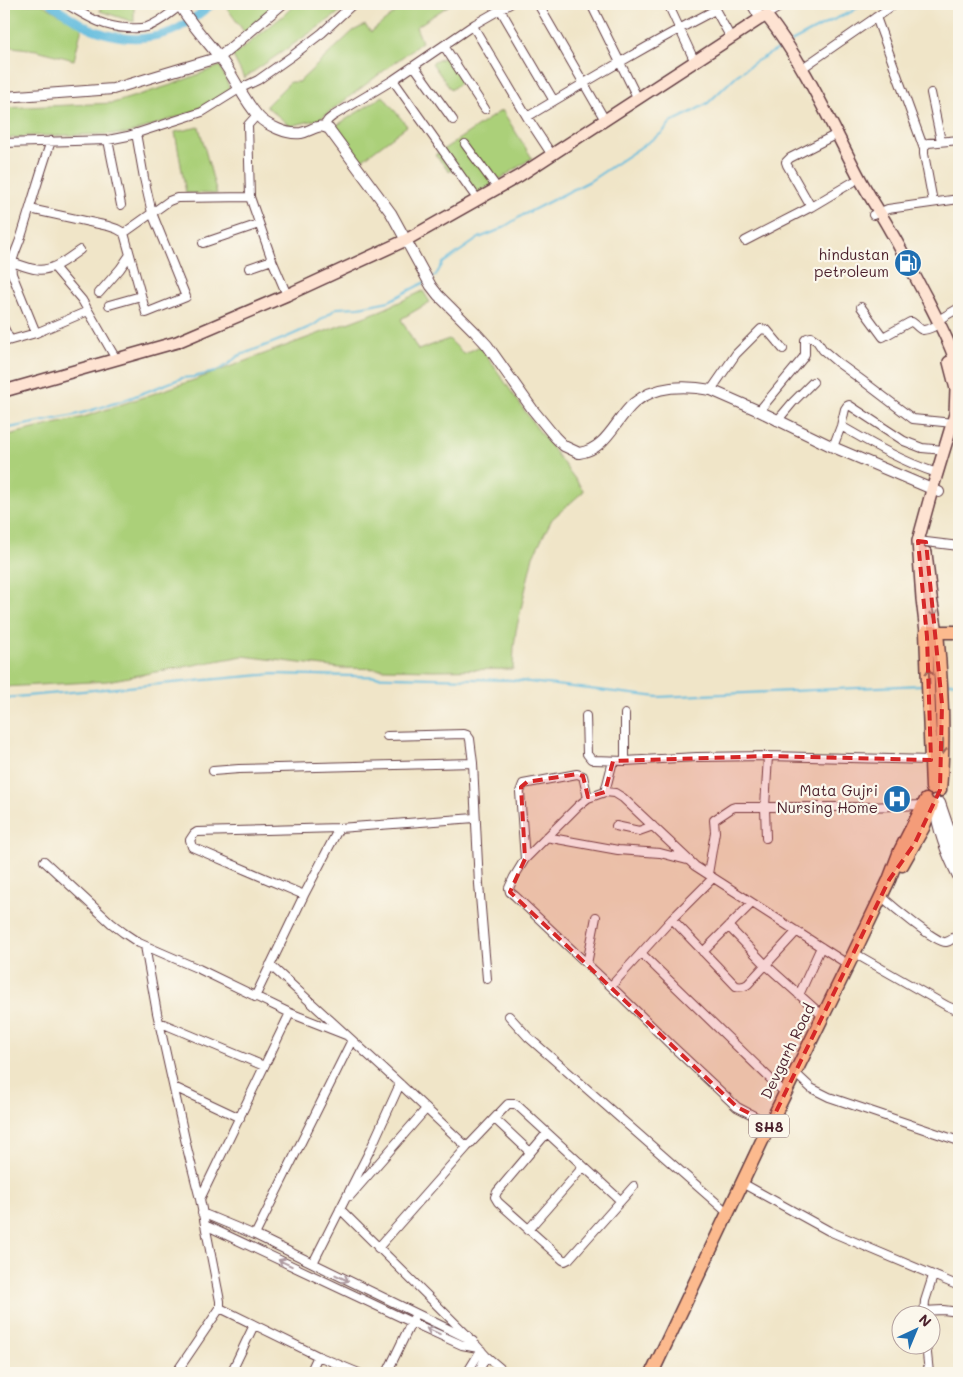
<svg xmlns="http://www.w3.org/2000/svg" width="963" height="1377" viewBox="0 0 963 1377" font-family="Mali,sans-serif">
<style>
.green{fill:#abd079;stroke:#7a7852}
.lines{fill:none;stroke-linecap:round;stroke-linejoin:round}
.stream{stroke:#60bbde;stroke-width:2}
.canal{stroke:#60bbde;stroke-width:8}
.minor-casing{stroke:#633d43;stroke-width:10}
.tertiary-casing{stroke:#633d43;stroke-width:12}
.secondary-casing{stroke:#633d43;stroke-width:14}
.primary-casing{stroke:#633d43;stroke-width:15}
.minor{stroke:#fff;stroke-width:8}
.tertiary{stroke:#fff;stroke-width:10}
.secondary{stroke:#fee3d2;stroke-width:11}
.primary{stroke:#fcba8e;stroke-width:12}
.oneway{stroke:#a4817e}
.oneway2{stroke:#9a6558}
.oneway3{stroke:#ae9aa0}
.marked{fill:#d62828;fill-opacity:0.2;stroke:#d62828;stroke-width:4;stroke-dasharray:10 6;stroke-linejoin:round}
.labels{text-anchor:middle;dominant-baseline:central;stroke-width:4.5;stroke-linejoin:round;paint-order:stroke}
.shield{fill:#fbf7ec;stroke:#7f6065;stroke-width:1}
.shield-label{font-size:14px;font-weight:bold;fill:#4a1f2b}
.poi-label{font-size:15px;fill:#4a1f2b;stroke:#fbf7ec;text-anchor:end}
.street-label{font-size:15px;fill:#4a1f2b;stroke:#fbf7ec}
</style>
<rect width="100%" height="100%" fill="#fbf7ec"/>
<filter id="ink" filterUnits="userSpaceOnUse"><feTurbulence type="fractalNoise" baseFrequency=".02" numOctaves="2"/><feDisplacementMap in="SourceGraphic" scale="10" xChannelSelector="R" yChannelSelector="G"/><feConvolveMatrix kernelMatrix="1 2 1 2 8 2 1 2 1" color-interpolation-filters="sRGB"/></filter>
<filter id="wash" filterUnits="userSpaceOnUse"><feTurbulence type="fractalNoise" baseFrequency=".0096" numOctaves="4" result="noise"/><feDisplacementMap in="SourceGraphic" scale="20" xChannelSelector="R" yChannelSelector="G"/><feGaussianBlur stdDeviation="1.12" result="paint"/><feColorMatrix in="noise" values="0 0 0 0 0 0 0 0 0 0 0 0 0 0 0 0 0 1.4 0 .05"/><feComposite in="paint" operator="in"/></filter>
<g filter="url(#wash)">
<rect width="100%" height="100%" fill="#f0e5c8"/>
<!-- green -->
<path class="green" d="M4,4H42L82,27L74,60L37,50L4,46Z
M102,4H134V22L100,11Z
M224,4H276L245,33Z
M295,4H347L336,15L244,78L233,56L284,15Z
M406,4H451L416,27L422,42L320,119L290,126L266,106L290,82H299L353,31L365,25L371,32Z
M447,56L462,81L451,90L432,63Z
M220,66L231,91L195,111L127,134L29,136L4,139V108L113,103L171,85Z
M383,96L407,126L359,162L334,127Z
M502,110L532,158L477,194L456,166L450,172L435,155Z
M199,127L217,194L186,193L175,132Z
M423,291L430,302L401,319L418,350L449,339L464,354L480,346L531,420L584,491L552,519L533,556L516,631L514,647L513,669L434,670L340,668L243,656L107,681L4,687V436L84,417L197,379L382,310Z"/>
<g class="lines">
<!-- stream -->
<path class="stream" d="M791,42L831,21L853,11L861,4
M431,279L436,275L443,263L479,238L499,230L523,215L590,181L662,133L671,122L688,114L708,103L736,76L755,62L782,47
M4,429L75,415L122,401L182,378L193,377L215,372L227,365L238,356L285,338L314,325L337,308L359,307L389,301L425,282
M947,683L959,682
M4,698L274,674L512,680L658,697L922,685"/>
<!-- canal -->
<path class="canal" d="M51,4C63,12 81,25 94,30C117,39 143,41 167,33C182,29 200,13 213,4"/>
</g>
</g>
<g filter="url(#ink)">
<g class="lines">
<!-- minor casing -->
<g class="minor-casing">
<path id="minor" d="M66,4C87,16 102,27 127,28C134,28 140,29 147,27C159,23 170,13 180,6
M538,4L605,120
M591,4L638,99
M668,4L695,62
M712,4L731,38
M500,9L554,101
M766,15L785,4
M876,17L924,149
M473,26L527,117L552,155
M444,46L485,109
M414,66L453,120
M801,69L895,4
M393,80L478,200
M931,93L941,141
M257,115L248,125L250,197L272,260L287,295
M527,117C589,80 651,43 715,10
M324,126L328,120L333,116L393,80L475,24L510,4
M108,140L121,205
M4,143L108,140L128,136L202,112L239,89L258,80L292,56L322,33L353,4
M465,144L498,189
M933,202L924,154V147L928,143L959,140
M811,207L787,165L786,162L790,158L831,137
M30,209L108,226L117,229L124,233L146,313L186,297L152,213L144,178L136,133
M873,215L888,209L959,199
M124,233L169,201L177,198L250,197
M745,241L811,207L853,182
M203,243L259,224
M4,260C14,262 24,267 34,269C51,273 67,259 80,250
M54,267L82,300L116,359
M249,268L272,260
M99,293L120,269L129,256
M109,305L141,296
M861,307L883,337L910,322H912C922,329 919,333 933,327
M938,320L959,308
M4,328L10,340
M36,333L12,274C10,260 17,249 21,237C31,205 40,173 51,141
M4,342L36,333L88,311
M711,390L736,354L761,329L767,330L783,349
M759,411L803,358L805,354V340L807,338L811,337L817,341L823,350L837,362L863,381L913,419L953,423
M777,421L793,402L813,382
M841,426C872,444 903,462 937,473
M833,447L841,426L845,409L847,406L849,405L904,441L922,448L944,450
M918,541L959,546
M625,714V761
M586,716L587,754L591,759L594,760L625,761L697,757L768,756L931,760
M387,736L464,734L467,735L470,739L473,763L479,884L487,979
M768,756L765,807H866L923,805
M213,771L239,769L473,763
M605,792L613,761
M616,826L639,831L653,826
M546,837L618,850L660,853L687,860
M525,859L520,792L523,784L577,774L583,776L588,798
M44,861L111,923L124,933L139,943L199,969L290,1013L346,1035
M708,874L715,832L714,820L732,808L735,807H765L766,838
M304,895L192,847L190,840L194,834L197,832L339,828L475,818
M881,896C890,904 937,944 946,942C951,941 956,936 959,932
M672,919L736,986C741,987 744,987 748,984L797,931
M729,927L766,965L823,1016
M145,946L157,1013L187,1148L200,1199L220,1301V1308L176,1373
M703,952L752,903
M641,953L785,1093
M854,953L947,1006L954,1009L959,1008
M587,964L596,917
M270,965L400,1084L467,1147
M611,986L672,919L713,878
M799,995L821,947
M255,997L304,895L339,828
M509,1016L528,1037L728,1213
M159,1022L264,1066
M795,1073L811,1088L829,1097L959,1141
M174,1087L240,1118
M495,1119L530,1152
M770,1124L737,1107L670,1044L619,994L515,896L510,892L509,888L514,877L525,859L578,806L588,798L605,792L615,793L623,798L695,866L849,965
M546,1134L497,1192L495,1197L498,1202L563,1260L565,1261L569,1259L634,1186
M742,1183L829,1231L959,1286
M350,1196L426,1109
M200,1199L290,1013
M340,1209L468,1336
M202,1213L255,1235L473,1341
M205,1225L411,1322L462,1345L478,1348
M528,1230L583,1167
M255,1235L352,1040
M378,1248L467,1147L508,1104H515L518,1106L620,1200
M313,1263L371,1148L400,1084
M220,1308L318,1356L359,1373
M923,1311L943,1310L959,1312
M924,1314L925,1301L933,1276
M926,1344L929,1373
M476,1345L486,1356L506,1373
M231,1373L254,1325
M310,1373L318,1356
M387,1373L413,1319
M467,1373L481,1350
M478,1373L486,1356"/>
</g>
<!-- tertiary casing -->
<g class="tertiary-casing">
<path id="tertiary" d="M179,4C190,24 209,43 223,62C236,80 244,101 259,117C264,123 271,126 278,129C285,132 293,134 301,133C312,131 319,122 329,129L391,213L431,286L438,295L475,332L487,345L533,410L555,437L564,446L579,453C607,449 615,420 634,403C655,385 686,385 711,390L759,411L833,447L939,492
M752,4L761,19
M4,97L113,89L220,57L282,4
M940,803L959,859
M935,806C938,832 947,855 959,878"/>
</g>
<!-- secondary casing -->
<g class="secondary-casing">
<path id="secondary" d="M4,391L177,342L287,295L406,240L519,176L766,15C805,64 830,122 859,177C869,196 881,214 891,232C904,254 915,277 927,299C939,323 952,347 959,372
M926,553L931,598L937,632
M926,632L922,599L918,541L932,490L955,414L956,389L949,362"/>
</g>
<!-- primary casing -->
<g class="primary-casing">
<path id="primary" d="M937,632C942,685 945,738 940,790
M932,788L926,632H959
M902,865L923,828L932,805
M652,1373L770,1124L854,953L889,880L900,851L926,800"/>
</g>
<!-- minor -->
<use href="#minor" class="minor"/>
<!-- tertiary -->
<use href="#tertiary" class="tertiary"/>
<!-- secondary -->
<use href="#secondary" class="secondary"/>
<!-- primary -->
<use href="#primary" class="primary"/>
</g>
<!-- one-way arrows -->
<defs><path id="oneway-shaft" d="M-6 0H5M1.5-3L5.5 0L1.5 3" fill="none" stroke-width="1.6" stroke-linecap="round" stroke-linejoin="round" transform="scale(1.25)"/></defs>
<use class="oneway" href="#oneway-shaft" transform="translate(933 610) rotate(80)"/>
<g class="oneway2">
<use href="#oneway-shaft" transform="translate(929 676) rotate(-93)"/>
<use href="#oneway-shaft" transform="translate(943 747) rotate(91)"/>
</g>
<g class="oneway3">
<use href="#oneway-shaft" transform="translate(285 1263) rotate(-155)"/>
<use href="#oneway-shaft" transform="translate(342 1278) rotate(26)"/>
<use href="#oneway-shaft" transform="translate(433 1331) rotate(-156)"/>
</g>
</g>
<!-- marked area -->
<path class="marked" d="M918,541L926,542L942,704L940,790L915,843L889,880L770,1124L737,1107L510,892L525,859L521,787L527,782L577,774L583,776L588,797L605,792L613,761L768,756L931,760L927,637Z"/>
<!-- icons -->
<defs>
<g id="fuel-disc" transform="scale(1.4375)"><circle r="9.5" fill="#1f6fb2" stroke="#fbf7ec"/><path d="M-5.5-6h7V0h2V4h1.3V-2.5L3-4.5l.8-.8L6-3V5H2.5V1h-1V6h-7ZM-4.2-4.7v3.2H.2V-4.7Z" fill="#fff"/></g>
<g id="hospital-disc" transform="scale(1.4375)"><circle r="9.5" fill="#1f6fb2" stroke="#fbf7ec"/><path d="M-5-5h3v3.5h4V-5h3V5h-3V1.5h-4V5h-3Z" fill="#fff"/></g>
</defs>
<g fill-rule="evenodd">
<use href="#fuel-disc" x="908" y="263"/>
<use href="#hospital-disc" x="897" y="799"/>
</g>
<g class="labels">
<!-- shield labels -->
<rect class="shield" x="749" y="1114.5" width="40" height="23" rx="4"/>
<g class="shield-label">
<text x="769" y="1126">SH8</text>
</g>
<!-- poi labels -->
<g class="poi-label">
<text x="889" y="254">hindustan<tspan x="889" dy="17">petroleum</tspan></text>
<text x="878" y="790">Mata Gujri<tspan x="878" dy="17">Nursing Home</tspan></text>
</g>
<!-- street labels -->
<g class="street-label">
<text transform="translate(787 1051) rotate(-64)">Devgarh Road</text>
</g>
</g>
<!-- margin -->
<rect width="963" height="1377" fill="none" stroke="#fbf7ec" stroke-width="20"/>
<!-- north arrow -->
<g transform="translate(916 1330) rotate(44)"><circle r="24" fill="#fbf7ec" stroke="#b4a19f"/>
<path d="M0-4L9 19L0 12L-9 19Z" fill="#1f6fb2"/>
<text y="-8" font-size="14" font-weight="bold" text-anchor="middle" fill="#4a1f2b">N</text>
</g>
</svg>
